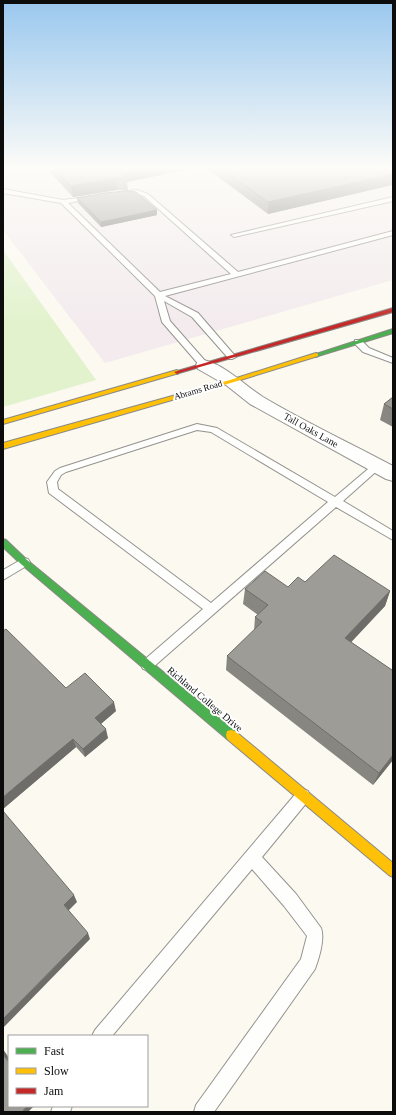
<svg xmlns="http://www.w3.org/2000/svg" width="396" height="1115" viewBox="0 0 396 1115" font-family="'Times New Roman',serif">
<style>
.industrial{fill:#f3ebee}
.green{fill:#e2f2cd}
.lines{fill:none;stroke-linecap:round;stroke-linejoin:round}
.lane-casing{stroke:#94938f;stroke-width:2}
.street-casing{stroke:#94938f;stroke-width:2}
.fast-casing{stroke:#8a8985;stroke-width:2}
.slow-casing{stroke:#8a8985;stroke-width:2}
.jam-casing{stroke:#8a8985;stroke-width:2}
.lane{fill:#fefefd;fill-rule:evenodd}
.street{fill:#fefefd;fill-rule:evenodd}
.fast{fill:#4caf50;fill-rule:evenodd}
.slow{fill:#ffc107;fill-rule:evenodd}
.jam{fill:#c62828;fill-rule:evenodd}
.wall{fill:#888681}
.shaded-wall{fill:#6f6d69}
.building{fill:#9e9c96;stroke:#6f6d69}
.labels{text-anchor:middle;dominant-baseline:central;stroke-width:4;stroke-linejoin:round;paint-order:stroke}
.far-street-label{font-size:9px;fill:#0c0c0c;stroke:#fff}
.street-label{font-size:10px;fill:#0c0c0c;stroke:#fff}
</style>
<rect width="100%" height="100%" fill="#fbf9f0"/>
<!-- industrial -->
<path class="industrial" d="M3,168H393V280L105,363L3,230Z"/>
<!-- green -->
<path class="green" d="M3,250L96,380L3,407Z"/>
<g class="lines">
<!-- lane casing -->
<g class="lane-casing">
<path id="lane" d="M381,168H389L393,171V175Z
M3,189L63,200L94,196V198L68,203L160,292L231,274L144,196L137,194L121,195L119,194V192L137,190L148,194L238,272L393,231V235L165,296L198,313L236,357L232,359H229L192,317L164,301L170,321L207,363L208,365L204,368L201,367L162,322L155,296L61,203L3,193Z
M393,197V201L234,237L231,235Z
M355,340H361L369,348L393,358V363L363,352L355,344Z
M197,424L217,428L335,497L374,464H380L382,466L380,468L343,501L393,531V540L336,507L151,669L147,670L143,669L141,665L143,661L203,609L49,493L47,482L55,471L60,468ZM197,430L211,432L328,502L211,603L58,489L57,482L61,475L66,472Z
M24,558L28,559L30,562L28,565L3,580V570Z
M303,789L308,791L310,796L308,801L262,857L296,894L321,928C325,939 319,958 315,969L214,1112H194L196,1105L301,959L307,936L284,906L252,869L112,1036H92L95,1030L298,791Z
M53,1106H72L70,1112H51Z"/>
</g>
<!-- street casing -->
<g class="street-casing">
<path id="street" d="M204,360C227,366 244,385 263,397C305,422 350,443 393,466V481L386,479L250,404L226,385L198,369L196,365L198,361Z"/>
</g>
<!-- fast casing -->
<g class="fast-casing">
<path id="fast" d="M393,329V333L318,356L316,357L313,355Z
M3,539L6,540L27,560L235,731L236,735L235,739L231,740L227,739L21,564L3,547Z"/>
</g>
<!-- slow casing -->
<g class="slow-casing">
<path id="slow" d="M316,353L318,354V356L234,382L3,449V443L230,380Z
M177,370L180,372L179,373L3,424V420Z
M231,730L235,731L393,863V877L389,875L227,739L226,735L227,731Z"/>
</g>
<!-- jam casing -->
<g class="jam-casing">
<path id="jam" d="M393,308V312L179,373L177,374L174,372Z"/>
</g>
<!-- lane -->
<use href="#lane" class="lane"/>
<!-- street -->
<use href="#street" class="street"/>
<!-- fast -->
<use href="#fast" class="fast"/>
<!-- slow -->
<use href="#slow" class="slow"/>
<!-- jam -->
<use href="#jam" class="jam"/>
</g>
<!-- wall -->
<path class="wall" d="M48,168H193L127,182L128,190H117L73,197L49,171Z
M206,168H384L393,174V179L392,185L268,214Z
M77,198L157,210V215L101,227L78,203Z
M393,397V427L380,420L384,404Z
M305,582L390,591L385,606L351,642L392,670L393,669V760L373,785L226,670L227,656L254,631L255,617L258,615L243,604L245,589L288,587Z
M66,688L116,711L101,724L108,738L85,757L76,747L3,809Z"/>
<!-- shaded-wall -->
<path class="shaded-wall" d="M138,168H193L127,182V178L119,172Z
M393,174V179L392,185L268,214V202Z
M116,178L117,190L73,197L71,186Z
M157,210V215L101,227V222Z
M390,591L385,606L341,653L345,638Z
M114,702L116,711L97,727L95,718Z
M106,729L108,738L85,757L83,749Z
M73,739L76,747L3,809V797Z
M393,755V760L373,785L379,773Z
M74,895L77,902L68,911L64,905Z
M88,933L90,939L3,1028V1019Z
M3,1049L9,1058V1063L3,1054Z
M27,1106H34L28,1112H22Z"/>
<!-- building -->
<path class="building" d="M55,168H138L119,172L127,178H116L71,186Z
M221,168H384L393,174L268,202Z
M127,191L136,192L157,210L101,222L77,198L105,193Z
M393,397V409L384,404Z
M334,555L390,591L345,638L392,670L393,669V755L379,773L227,656L262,622L255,617L268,605L245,589L265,571L288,587L298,577L305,582Z
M6,629L66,688L85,673L114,702L95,718L106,729L83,749L73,739L3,797V631Z
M3,811L74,895L64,905L88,933L3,1019Z
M3,1054L9,1063V1106H27L22,1112H3Z"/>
<!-- sky -->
<linearGradient id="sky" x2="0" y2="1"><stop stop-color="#99c7ee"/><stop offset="0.52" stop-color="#fdfcf8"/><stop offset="1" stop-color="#fdfcf8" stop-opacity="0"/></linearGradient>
<rect width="396" height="324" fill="url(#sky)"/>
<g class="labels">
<!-- far-street labels -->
<g class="far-street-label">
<text transform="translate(198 390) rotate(-16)">Abrams Road</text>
</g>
<!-- street labels -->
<g class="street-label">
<text transform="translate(311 430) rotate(29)">Tall Oaks Lane</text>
<text transform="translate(205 699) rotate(40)">Richland College Drive</text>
</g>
</g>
<!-- border -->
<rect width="396" height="1115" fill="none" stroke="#0c0c0c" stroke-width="8"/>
<!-- legend -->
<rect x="8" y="1035" width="140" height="72" fill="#ffffff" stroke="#9e9e9e"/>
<rect x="16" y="1048" width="20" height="6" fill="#4caf50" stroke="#9e9e9e"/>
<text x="44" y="1055" font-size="12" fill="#0c0c0c">Fast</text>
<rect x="16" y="1068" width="20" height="6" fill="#ffc107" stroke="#9e9e9e"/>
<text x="44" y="1075" font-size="12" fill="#0c0c0c">Slow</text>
<rect x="16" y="1088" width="20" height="6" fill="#c62828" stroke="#9e9e9e"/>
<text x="44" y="1095" font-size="12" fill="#0c0c0c">Jam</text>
</svg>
